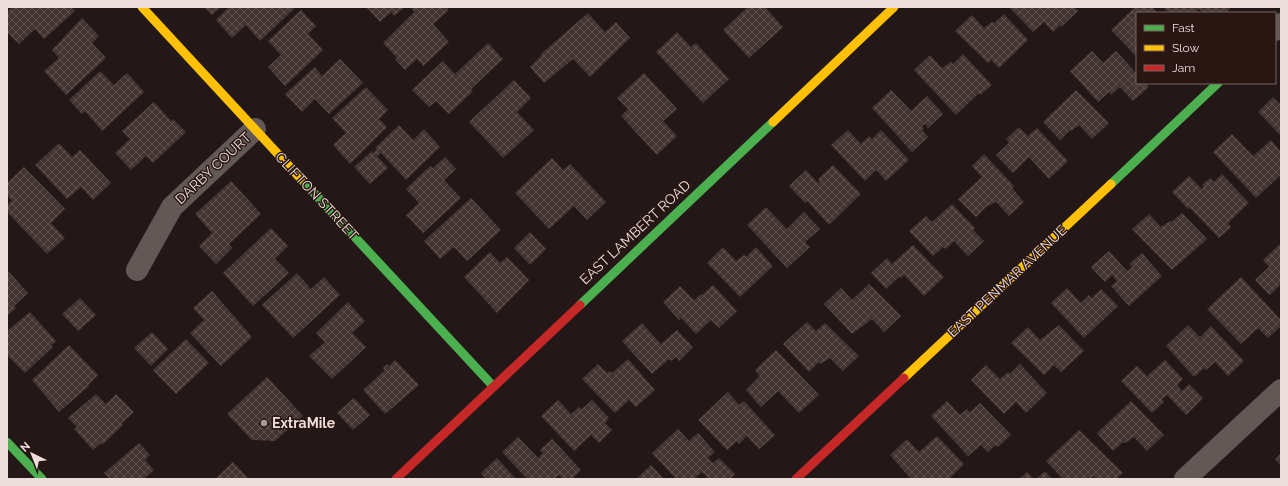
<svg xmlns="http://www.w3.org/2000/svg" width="1288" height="486" viewBox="0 0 1288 486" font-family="Raleway,sans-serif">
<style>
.building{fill:url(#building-cross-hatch)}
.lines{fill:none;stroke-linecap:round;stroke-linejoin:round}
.street{stroke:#625957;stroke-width:22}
.fast{stroke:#4caf50;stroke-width:9}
.slow{stroke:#ffc107;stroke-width:9}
.jam{stroke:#c62828;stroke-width:9}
.poi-dot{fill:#a69996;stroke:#291511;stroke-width:1.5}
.labels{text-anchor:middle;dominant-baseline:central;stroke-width:3;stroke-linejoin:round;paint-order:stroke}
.street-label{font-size:14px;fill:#eddedb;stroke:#291511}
.poi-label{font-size:14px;font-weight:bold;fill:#eddedb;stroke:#291511;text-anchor:start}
</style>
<defs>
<pattern id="building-cross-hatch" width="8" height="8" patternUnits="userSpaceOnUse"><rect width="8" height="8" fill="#433432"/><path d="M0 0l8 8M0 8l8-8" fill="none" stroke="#5e514f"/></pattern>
</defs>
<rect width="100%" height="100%" fill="#231817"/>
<!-- building -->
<path class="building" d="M12,7H71L75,11L44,39L35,29L19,44L7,32V12Z
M204,7H221L212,15Z
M229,7H293L294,9L260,41L246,25L232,38L216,20Z
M366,7H405L394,16L391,12L380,22Z
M414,7H446L449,10L433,24L449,42L423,66L417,59L405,70L395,59L397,58L383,43L414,12L412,9Z
M748,7H765L783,27L749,58L723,30Z
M1009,7H1074L1078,11L1061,27L1060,25L1053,32L1044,22L1033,32Z
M1135,7H1152L1157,13H1137V57L1111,30Z
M1163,7H1228L1230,9L1226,13H1203L1199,9L1194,13H1169Z
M301,10L316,26L308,34L323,50L285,86L268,67L281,55L268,41Z
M588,13L605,32L616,22L630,38L590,77L573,59L544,83L530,67L542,55L541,54Z
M1004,14L1028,40L999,68L991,60L988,63L955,31L972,15L984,28L992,22L994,23Z
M82,18L99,36L92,43L106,58L66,95L44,71L59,58L52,50Z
M677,32L691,47L696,43L729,79L703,103L656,52Z
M488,43L503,59L471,89L473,91L449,114L436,101L429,107L412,90L443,61L455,74Z
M1092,51L1103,63L1116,51L1137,74V83H1145L1149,87L1133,101L1120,87L1111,95L1109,92L1098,102L1070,71Z
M963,54L992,85L980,95L979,93L956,115L914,70L930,55L942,68L951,62L953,64Z
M340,59L363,83L329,114L315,99L302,112L285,94L315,67L322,76Z
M100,71L114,85L127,73L144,92L102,131L85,111L82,114L69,100Z
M644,73L677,109L663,121L677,136L657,155L621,116L628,109L617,98Z
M514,80L531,98L517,112L534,130L503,158L469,122Z
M366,87L388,110L379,119L387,127L350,164L333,145L346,133L332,118Z
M891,90L911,111L927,96L943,114L928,128L925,124L922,126L924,129L922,130L928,137L912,152L872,108Z
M1076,90L1109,123L1092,139L1079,125L1071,131L1070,130L1060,140L1043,122Z
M1273,97L1281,105V136L1258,112Z
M154,102L171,121L173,119L186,132L153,163L146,156L131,170L115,153L130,139L122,131Z
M399,125L413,140L424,129L440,147L406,180L381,153L377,156L388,168L370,184L354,167L372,151L373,153L377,150L375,148Z
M1019,127L1028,136L1037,128L1068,161L1049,179L1029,157L1013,173L996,155L1009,143L1006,139Z
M848,130L861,144L869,136L872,139L881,130L909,160L886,181L876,170L865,181L831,145Z
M1232,134L1253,156L1271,140L1281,152V175L1256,198L1213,152Z
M59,143L72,157L80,150L111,183L93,200L81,187L67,199L35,165Z
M984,154L1014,186L1012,188L1024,202L1009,216L996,202L986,207L976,217L958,199L982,177L972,166Z
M445,157L456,169L444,180L461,198L423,233L406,215L419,203L406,189L430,166L433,168Z
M552,158L563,170L570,164L606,202L587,220L574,206L549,229L515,193Z
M833,165L861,194L829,225L807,201L805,203L789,186L806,170L818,183L820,181L818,179Z
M24,167L65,209L51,223L65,238L47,254L7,212V205L12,201L7,195V183Z
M1222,174L1249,203L1228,223L1231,227L1219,238L1190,208L1188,209L1172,192L1189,176L1202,189L1204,187L1202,185L1210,178L1214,182Z
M231,181L261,214L229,244L232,248L216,264L199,246L212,233L195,214Z
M471,198L501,230L467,261L454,247L440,259L424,241Z
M952,204L975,228L973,230L984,241L968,256L954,241L946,249L943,247L933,256L909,231L926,216L932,222Z
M766,207L787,229L804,212L820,229L805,242L810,247L787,268L747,225Z
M1182,213L1207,239L1172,270L1132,229L1149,214L1161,227L1170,221L1171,222Z
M271,228L288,246L275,259L289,273L253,306L223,273Z
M530,232L546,249L530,265L514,248Z
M1281,243V284L1270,295L1255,280L1269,267L1263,260Z
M913,245L944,277L924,296L904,275L901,278L900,276L886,289L871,273L887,258L892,264Z
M723,247L736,261L744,255L746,257L756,247L773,266L740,297L707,263Z
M1109,251L1127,271L1132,267L1129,264L1142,253L1162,276L1129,306L1111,286L1117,281L1112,275L1105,282L1091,267Z
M490,252L500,263L507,257L529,280L497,313L464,277Z
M9,272L28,293L14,306L16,308L7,316V274Z
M297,273L311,289L324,277L340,295L293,338L262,305Z
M1241,277L1281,320V326L1268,338L1258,328L1241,344L1207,309Z
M869,284L901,316L884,332L872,319L852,334L824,304L841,288L852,300Z
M713,285L737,311L719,328L711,320L696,334L681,318L679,320L663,302L680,286L694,300L701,294L702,295Z
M1067,288L1081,303L1089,295L1092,298L1101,289L1118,306L1084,338L1051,303Z
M212,291L252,337L221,366L190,333L204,320L193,308Z
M80,298L96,315L78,331L62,314Z
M348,302L365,321L352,333L366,347L332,379L309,356L325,342L316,333Z
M30,312L56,341L51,346L53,347L25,373L7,355V331Z
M807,322L816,331L825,323L859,356L843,371L830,358L820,364L819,362L809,372L783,344Z
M642,323L661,344L677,330L693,347L679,361L676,357L671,361L669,359L652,374L622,341Z
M1059,325L1084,351L1061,372L1054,365L1044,375L1011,343L1028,327L1040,340Z
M1188,325L1200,337L1211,326L1244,361L1228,376L1215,362L1206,370L1204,368L1194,377L1166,346Z
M152,332L168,349L151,366L134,348Z
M186,339L209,363L176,394L153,370Z
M69,345L98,375L88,385L89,386L59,412L32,380Z
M776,350L819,395L799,413L778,391L761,407L746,390L760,376L755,370Z
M628,359L655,390L636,407L629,400L615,413L582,379L598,364L607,373L610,371L612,373Z
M395,360L419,385L385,414L363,390L385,370L383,368L387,364L389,366Z
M1165,360L1183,379L1177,385L1182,391L1189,384L1203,398L1186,415L1167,395L1162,399L1164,402L1152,413L1121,381L1137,366L1147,376Z
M1020,364L1047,393L1026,413L1016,402L1004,414L971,380L986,365L1000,379L1008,372L1010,374Z
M267,377L303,416L275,441L252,440L227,414Z
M728,392L739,405L744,401L775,435L759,449L747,436L739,444L737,441L727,450L698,420Z
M96,394L106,404L116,394L134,412L122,423L123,425L102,445L101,443L93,450L74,429L77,427L68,418Z
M354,398L370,415L353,430L337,413Z
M558,400L571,414L579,407L582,409L592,400L609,418L605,423L612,430L599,443L591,435L574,451L541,416Z
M947,401L960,415L967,409L970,412L980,403L1011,435L998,447L995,445L988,452L981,445L968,456L931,416Z
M1131,401L1164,435L1147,451L1134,437L1125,443L1123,442L1113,451L1097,433Z
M678,429L689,441L698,433L715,452L708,458L713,463L719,458L735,474L730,479H709L702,472L694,479H676L652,453Z
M1079,430L1123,473L1116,479H1096L1093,476L1090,479H1063L1046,461Z
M937,436L964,464L949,479H911L890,455L907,439L919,452Z
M518,437L538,458L543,453L540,450L552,439L581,470L572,479H563L559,475L554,479H527L502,452Z
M139,443L150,455L145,460L154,470L144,479H110L104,473Z
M1281,453V465L1275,459Z
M497,458L516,479H486L481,473Z
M233,462L249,479H215Z
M651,465L664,479H636Z
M1045,471L1052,479H1036Z
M1027,472L1034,479H1019Z"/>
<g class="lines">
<!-- street -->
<path class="street" d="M1275,30L1281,24
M137,270L172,207L255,129
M1185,479L1281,390"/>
<!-- fast -->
<path class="fast" d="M301,179L493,386
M1111,184L1218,83
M580,305L773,122
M7,442L42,479"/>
<!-- slow -->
<path class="slow" d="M142,7L301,179
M773,122L894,7
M904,378L1111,184"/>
<!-- jam -->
<path class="jam" d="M396,479L580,305
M796,479L904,378"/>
</g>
<!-- markers -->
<circle class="poi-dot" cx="264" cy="423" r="4"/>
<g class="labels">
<!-- street labels -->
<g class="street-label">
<text transform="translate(213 168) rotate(-43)">DARBY COURT</text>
<text transform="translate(317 196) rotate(47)">CLIFTON STREET</text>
<text transform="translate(635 232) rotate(-43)">EAST LAMBERT ROAD</text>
<text transform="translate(1007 281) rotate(-43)">EAST PENMAR AVENUE</text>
</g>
<!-- poi labels -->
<g class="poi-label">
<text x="272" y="423">ExtraMile</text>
</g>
</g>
<!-- border -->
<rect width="1288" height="486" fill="none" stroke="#eddedb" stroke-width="16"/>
<!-- legend -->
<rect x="1136" y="12" width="140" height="72" fill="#291511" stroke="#776562"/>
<rect x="1144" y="25" width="20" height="6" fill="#4caf50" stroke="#776562"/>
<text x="1172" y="32" font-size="12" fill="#eddedb">Fast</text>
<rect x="1144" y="45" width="20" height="6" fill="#ffc107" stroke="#776562"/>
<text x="1172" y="52" font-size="12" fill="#eddedb">Slow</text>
<rect x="1144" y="65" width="20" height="6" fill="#c62828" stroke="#776562"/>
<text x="1172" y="72" font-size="12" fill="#eddedb">Jam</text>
<!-- north arrow -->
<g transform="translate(32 454) rotate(317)" stroke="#291511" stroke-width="3" paint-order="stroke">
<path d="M0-3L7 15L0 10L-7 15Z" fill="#eddedb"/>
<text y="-6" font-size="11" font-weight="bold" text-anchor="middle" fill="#eddedb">N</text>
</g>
</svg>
